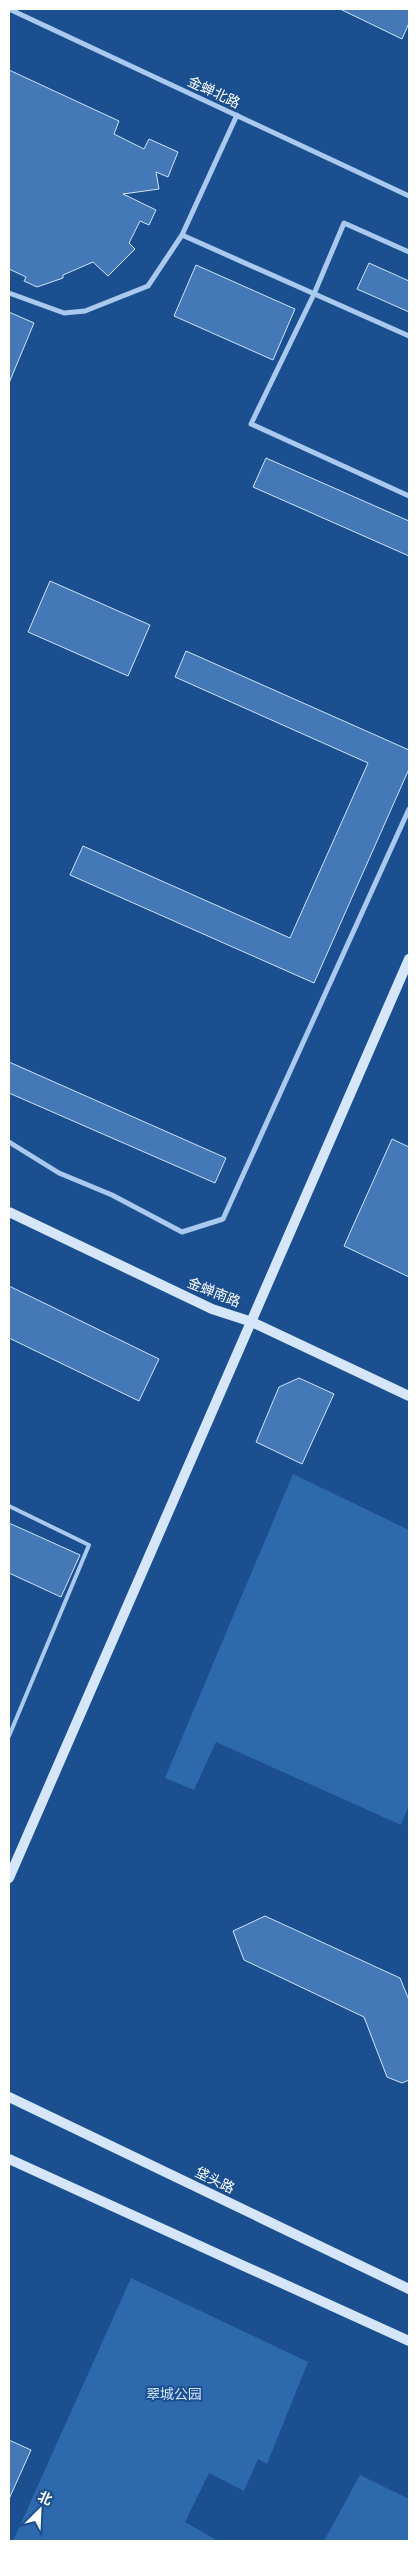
<svg xmlns="http://www.w3.org/2000/svg" width="418" height="2550" viewBox="0 0 418 2550" font-family="Ubuntu,'Noto Sans SC',sans-serif">
<style>
.green{fill:#2e69ad}
.building{fill:#4478b7;stroke:#cfe3fa}
.lines{fill:none;stroke-linecap:round;stroke-linejoin:round}
.lane{stroke:#a9c9ee;stroke-width:4}
.street{stroke:#a9c9ee;stroke-width:5}
.secondary{stroke:#d6e6fa;stroke-width:10}
.labels{text-anchor:middle;dominant-baseline:central;stroke-width:4;stroke-linejoin:round;paint-order:stroke}
.street-label{font-size:14px;fill:#fff;stroke:#1b4f8f}
.park-label{font-size:14px;fill:#cfe3fa;stroke:#1b4f8f}
</style>
<rect width="100%" height="100%" fill="#1b4f8f"/>
<!-- green -->
<path class="green" d="M293,1474L409,1530V1805L401,1825L216,1742L194,1790L165,1778Z
M131,2278L308,2362L267,2464L258,2459L244,2491L209,2473L185,2522L218,2541H13Z
M360,2475L409,2499V2541H324Z"/>
<!-- building -->
<path class="building" d="M340,9H409V23L402,39Z
M9,70L119,121L114,134L144,149L149,139L178,152L168,177L156,172L159,189L123,194L156,210L149,225L140,221L129,243L135,249L108,276L93,262L63,275V278L37,287L24,281L26,277L9,269Z
M369,263L409,281V312L357,289Z
M196,265L295,309L273,360L174,316Z
M9,312L34,323L9,383Z
M266,458L409,521V556L253,487Z
M50,581L150,625L128,676L28,632Z
M186,651L409,750V769L314,983L70,875L83,846L290,938L368,763L175,677Z
M9,1062L226,1158L215,1183L9,1093Z
M392,1139L409,1147V1277L344,1246Z
M9,1286L159,1359L139,1401L9,1338Z
M299,1378L334,1394L302,1464L256,1442L279,1387Z
M9,1523L80,1555L61,1597L9,1573Z
M265,1916L400,1978L409,2000V2080L402,2083L387,2077L364,2017L244,1960L233,1931Z
M9,2440L31,2450L9,2499Z"/>
<g class="lines">
<!-- lane -->
<path class="lane" d="M9,1506L89,1545L9,1736"/>
<!-- street -->
<path class="street" d="M9,9L409,196
M182,235L237,115
M409,252L344,223L314,294L251,424L409,496
M9,293L64,313L85,311L148,286L182,235L409,336
M9,1142L59,1173L112,1195L182,1232L223,1219L409,809"/>
<!-- secondary -->
<path class="secondary" d="M9,1212L212,1309L252,1322L409,1396
M9,1878L409,959
M9,2097L409,2289
M9,2159L409,2341"/>
</g>
<g class="labels">
<!-- street labels -->
<g class="street-label">
<text transform="translate(214 92) rotate(25)">金蝉北路</text>
<text transform="translate(214 1292) rotate(22)">金蝉南路</text>
<text transform="translate(215 2180) rotate(26)">垡头路</text>
</g>
<!-- park labels -->
<g class="park-label">
<text x="174" y="2394">翠城公园</text>
</g>
</g>
<!-- border -->
<rect width="418" height="2550" fill="none" stroke="#ffffff" stroke-width="20"/>
<!-- north arrow -->
<g transform="translate(40 2510) rotate(24)" stroke="#1b4f8f" stroke-width="4" paint-order="stroke">
<path d="M0-4L9 19L0 12L-9 19Z" fill="#ffffff"/>
<text y="-8" font-size="14" font-weight="bold" text-anchor="middle" fill="#ffffff">北</text>
</g>
</svg>
